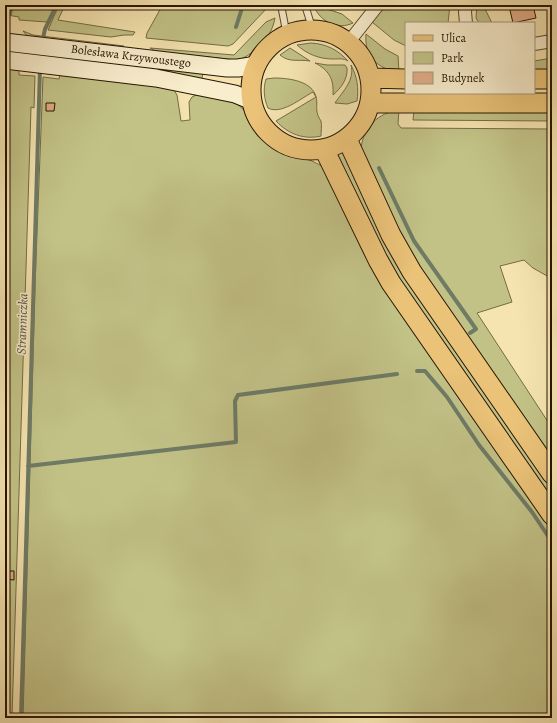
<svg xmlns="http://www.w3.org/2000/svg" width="557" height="723" viewBox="0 0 557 723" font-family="Alegreya,serif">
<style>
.green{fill:#c2c287;stroke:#746c44}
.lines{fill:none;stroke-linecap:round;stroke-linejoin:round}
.stream{stroke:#6e7b65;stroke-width:4}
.building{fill:#e0ac88;stroke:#271602}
.service-casing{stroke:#5a4a2e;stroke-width:8}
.minor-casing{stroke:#5a4a2e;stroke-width:14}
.secondary-casing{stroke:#271602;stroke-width:19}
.primary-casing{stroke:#271602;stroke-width:21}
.service{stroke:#f8edcc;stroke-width:6}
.minor{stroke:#f8edcc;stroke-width:12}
.secondary{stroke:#f8edcc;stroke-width:17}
.primary{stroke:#eac278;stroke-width:19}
.labels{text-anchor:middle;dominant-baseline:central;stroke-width:3;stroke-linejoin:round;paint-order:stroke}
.street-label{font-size:12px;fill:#271602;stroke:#f8edcc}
.water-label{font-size:13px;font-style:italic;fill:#50513c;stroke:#f8edcc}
</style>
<rect width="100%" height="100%" fill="#f5e4b0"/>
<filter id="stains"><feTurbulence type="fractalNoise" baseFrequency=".005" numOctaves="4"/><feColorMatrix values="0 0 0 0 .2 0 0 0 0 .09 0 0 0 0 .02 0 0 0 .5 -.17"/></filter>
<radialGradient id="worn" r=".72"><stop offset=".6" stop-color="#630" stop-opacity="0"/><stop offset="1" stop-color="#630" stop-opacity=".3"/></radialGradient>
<!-- green -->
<path class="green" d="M9,5H55L47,22L19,20V17L7,15Z
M59,5H65L58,20L135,32L133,35H124L111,37L48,30Z
M165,5H273L268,7L233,44L228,46L146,38L147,33L162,6Z
M385,5H450L448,23H406V46L394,40L372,22Z
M477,5H483L492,23H479L476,18Z
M324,8L342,14L353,23C338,30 323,23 315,9Z
M275,18C272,37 255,54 238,60L157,52L150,48L234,55L266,22Z
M23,31L33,35L124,46L122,48L28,37Z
M366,34L385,49L398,56L399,72C378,69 364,57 366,34Z
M311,43C327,44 338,50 348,61C343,58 339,59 333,59C319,59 307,54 297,45Z
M5,48L203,72L202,79L5,53Z
M290,48L310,61C299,59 289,63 280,55Z
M552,58V71H534V61Z
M315,63L327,65H345L347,68C348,79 341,88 333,95C334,79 329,70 315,63Z
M351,65C357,76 359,88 357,101L347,104L335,103C343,91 355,80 351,65Z
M5,67L19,69V75L35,76L34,108L31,107L12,718H5Z
M60,74L137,83L174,90L177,95L181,121L190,120L189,102L192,97L198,94L235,102L244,110L256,132L270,145L287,155L310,160L322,166L419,337L552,528V718H23L35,286L43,77L59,79Z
M274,78C286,78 309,80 315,94C318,100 316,106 317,112C318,116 319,118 321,121C322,125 321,132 321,136C304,140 288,134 276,121L316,97L313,92C300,99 281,115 268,108C264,99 263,89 266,79Z
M399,110L398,124L401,128L552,129V185L548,187L552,201V276L549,277L533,268L524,260L500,266L512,302L477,313L552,428V461L413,260L361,149C363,127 378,113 399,110Z
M414,110H552V121L413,120Z
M343,151L440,326L552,486V503L395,276L337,154Z"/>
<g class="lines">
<!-- stream -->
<path class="stream" d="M10,14L12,5
M236,27L243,5
M42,43L45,29L57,5
M379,168L414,241L476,329L470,333
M417,371H425L447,397L479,445L532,512L552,542
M28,466L236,442L235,401L238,395L397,374
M21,718L40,68"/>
</g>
<!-- building -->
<path class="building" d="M533,5L536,18L513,23L509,6Z
M46,103H55L54,111H46Z
M5,571H14V580L5,579Z"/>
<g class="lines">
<!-- service casing -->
<g class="service-casing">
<path id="service" d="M281,5L287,36
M305,5L313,31"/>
</g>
<!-- minor casing -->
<g class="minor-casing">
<path id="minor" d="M466,5L465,12L466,23
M348,43L378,5
M534,44L552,41"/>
</g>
<!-- secondary casing -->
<g class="secondary-casing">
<path id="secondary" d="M5,42L227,68H238L257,65
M5,60L156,78L235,94L252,101"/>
</g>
<!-- primary casing -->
<g class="primary-casing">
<path id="primary" d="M251 90a60 60 0 1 1 120 0a60 60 0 1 1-120 0Z
M370,78L406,79
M534,79H552
M370,103H552
M347,139L391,235L412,272L552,474
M324,149L378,260L391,283L552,515"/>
</g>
<!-- service -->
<use href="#service" class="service"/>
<!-- minor -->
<use href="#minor" class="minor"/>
<!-- secondary -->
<use href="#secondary" class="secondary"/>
<!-- primary -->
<use href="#primary" class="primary"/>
</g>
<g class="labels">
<!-- street labels -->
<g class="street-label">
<text transform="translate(131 56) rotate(7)">Bolesława Krzywoustego</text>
</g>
<!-- water labels -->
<g class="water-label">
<text transform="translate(22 324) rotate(-88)">Stramniczka</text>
</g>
</g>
<!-- margin -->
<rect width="557" height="723" fill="none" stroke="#f5e4b0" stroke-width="20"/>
<rect x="6" y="6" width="545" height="711" fill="none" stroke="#271602" stroke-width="2"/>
<rect x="10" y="10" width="537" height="703" fill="none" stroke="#271602"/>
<!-- legend -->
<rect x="405" y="22" width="130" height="72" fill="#f8edcc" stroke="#a4977b"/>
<rect x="413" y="35" width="20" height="6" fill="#eac278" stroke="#a4977b"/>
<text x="441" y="42" font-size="12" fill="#271602">Ulica</text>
<rect x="413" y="52" width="20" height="12" fill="#c2c287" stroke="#a4977b"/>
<text x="441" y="62" font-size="12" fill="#271602">Park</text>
<rect x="413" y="72" width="20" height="12" fill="#e0ac88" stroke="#a4977b"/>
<text x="441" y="82" font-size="12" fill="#271602">Budynek</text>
<rect width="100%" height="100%" filter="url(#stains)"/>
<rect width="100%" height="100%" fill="url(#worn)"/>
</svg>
